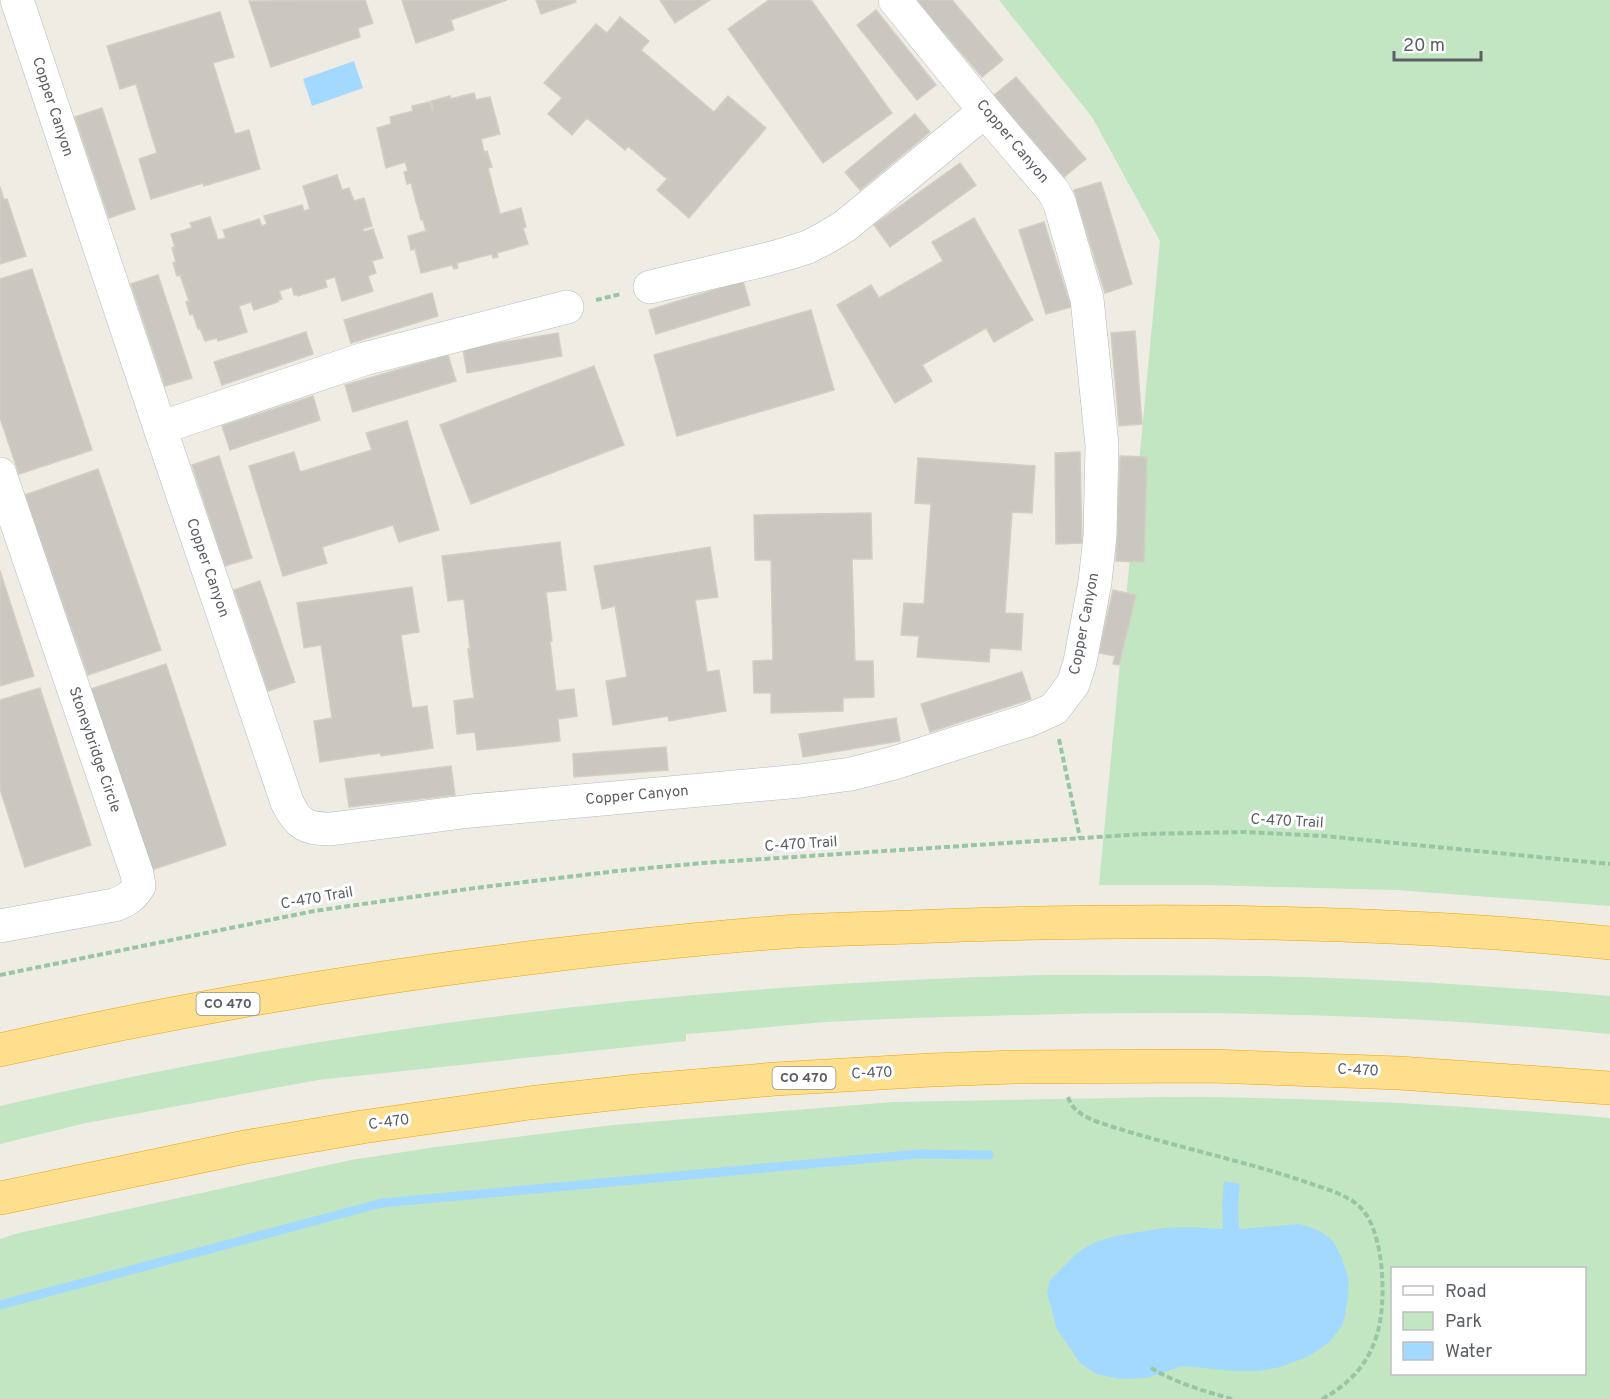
<svg xmlns="http://www.w3.org/2000/svg" width="1610" height="1399" viewBox="0 0 1610 1399" font-family="Overpass,sans-serif">
<style>
.green{fill:#c1e6c1;fill-rule:evenodd}
.water{fill:#a4d9ff}
.lines{fill:none;stroke-linecap:round;stroke-linejoin:round}
.stream{stroke:#a4d9ff;stroke-width:9}
.building{fill:#cac7c1;stroke:#d4cec2;stroke-width:1.5}
.minor-casing{stroke:#b7babe;stroke-width:34}
.highway-casing{stroke:#f3a300;stroke-width:34}
.path{stroke:#98c5a4;stroke-width:4;stroke-dasharray:6 3;stroke-linecap:butt}
.minor{stroke:#fff;stroke-width:33}
.highway{stroke:#fddf8d;stroke-width:33}
.labels{text-anchor:middle;dominant-baseline:central;stroke-width:6;stroke-linejoin:round;paint-order:stroke}
.shield{fill:#fff;stroke:#8d9093;stroke-width:1.5}
.shield-label{font-size:14px;font-weight:bold;fill:#5c6065}
.street-label{font-size:15px;fill:#5c6065;stroke:#fff}
</style>
<rect width="100%" height="100%" fill="#efece4"/>
<!-- green -->
<path class="green" d="M999,0H1610V906L1396,890L1202,885H1099L1160,241L1092,117Z
M1045,975C1116,975 1188,975 1259,976C1377,978 1493,986 1610,996V1034C1403,1014 1195,1009 988,1016C934,1017 879,1019 825,1022C779,1026 733,1031 686,1034V1041L318,1080L86,1123L0,1144V1106C342,1025 694,984 1045,975Z
M1168,1097C1316,1097 1462,1105 1610,1118V1399H0V1239L19,1233L351,1160L436,1147L613,1125L893,1102ZM1392,1268H1584V1374H1392Z"/>
<!-- water -->
<path class="water" d="M354,61L363,88L312,106L303,79Z
M1224,1181L1240,1184L1238,1206L1239,1229L1300,1224L1320,1231L1333,1241L1341,1256L1349,1280L1348,1299L1343,1324L1330,1342L1309,1356L1281,1367L1259,1371H1233L1183,1366L1146,1378L1120,1379L1096,1374L1080,1363L1057,1329L1047,1293L1050,1280L1077,1253L1093,1243L1115,1236L1163,1228L1186,1227L1223,1229L1222,1204Z"/>
<g class="lines">
<!-- stream -->
<path class="stream" d="M0,1305L382,1203L919,1154L989,1155"/>
</g>
<!-- building -->
<path class="building" d="M365,0L373,23L358,28L360,37L271,67L249,1Z
M402,0H507L451,20L454,30L416,43Z
M536,0H575L576,2L541,14Z
M660,0H710L675,23Z
M769,0H811L892,113L823,163L728,29Z
M916,0H952L1003,60L982,77Z
M876,10L936,85L917,100L857,25Z
M220,12L234,57L213,63L235,134L249,130L260,169L204,186L203,183L151,199L139,159L157,153L136,84L120,89L107,46Z
M620,17L649,41L641,50L714,112L728,96L766,128L689,218L657,190L667,179L628,146L625,150L587,118L572,135L548,114L562,98L544,83L596,24L607,33Z
M1016,77L1086,159L1064,177L994,95Z
M474,93L476,100L490,97L500,134L481,139L484,152L487,151L492,167L488,168L500,214L521,208L526,227L523,228L528,244L497,253L498,257L493,258L492,254L457,263L458,268L454,269L452,265L421,273L415,249L411,250L408,236L426,231L423,220H421L411,183L407,184L404,172L408,171L405,162L386,168L377,128L391,124L390,117L413,111L412,106L430,102L432,110H433L431,101L450,96V99Z
M102,108L135,209L109,218L75,117Z
M915,114L930,132L860,190L845,172Z
M960,163L976,185L890,247L874,225Z
M337,175L342,190L349,188L354,201L364,198L372,226L363,229L364,232L373,229L383,258L372,261L376,273L368,276L373,291L342,301L335,277L325,280L327,287L298,296V295H294L292,287L279,291L282,299L278,300V302L254,310L251,302L239,306L247,332L218,341L217,338L205,341L200,329H198L193,314L190,315L186,302L189,301L180,275L177,276L173,263L176,262L172,248L175,247L171,234L192,228L190,223L210,217L218,240L226,238L223,230L259,219L262,226L267,224L264,216L302,205L304,211L310,209L303,186Z
M1101,182L1132,284L1105,293L1074,190Z
M0,187L4,200L7,199L26,256L0,264Z
M974,218L1033,320L994,342L986,328L922,365L932,381L895,403L837,305L871,285L879,298L943,261L932,242Z
M1044,222L1071,307L1046,314L1019,230Z
M32,269L92,450L19,474L0,418V279Z
M158,275L192,378L165,386L131,284Z
M743,281L750,305L656,334L649,310Z
M432,293L438,316L351,343L344,320Z
M811,310L834,390L677,436L654,355Z
M1135,331L1142,424L1119,426L1111,333Z
M306,332L313,354L222,385L214,362Z
M558,333L562,356L467,373L463,349Z
M448,355L456,381L353,412L345,385Z
M594,366L624,445L471,504L440,425Z
M313,396L320,420L230,450L222,426Z
M407,421L439,530L399,542L393,525L322,547L327,563L283,576L249,466L294,452L300,472L372,450L366,433Z
M1080,452L1082,543L1056,544L1055,453Z
M219,456L252,558L225,566L192,465Z
M1120,456L1147,457L1144,562L1116,561Z
M918,458L1035,466L1032,513L1012,512L1005,613L1023,614L1021,650L990,648L989,662L917,657L919,636L901,635L904,603L924,604L931,504L915,503Z
M98,469L161,650L88,675L25,495Z
M871,513L872,559H852L855,661H873L874,697L843,698V711L771,713V693H754L753,661L773,660L771,560H755L754,515Z
M560,542L566,590L546,592L552,641L550,642L556,691L574,689L577,716L558,719L560,741L477,750L475,732L457,734L454,701L474,698L468,649H470L464,599L448,601L442,556Z
M710,547L718,597L695,600L707,672L719,670L726,711L669,721L668,716L613,725L606,681L627,677L615,606L602,609L594,566Z
M0,571L34,676L0,686Z
M260,581L295,682L268,691L234,590Z
M412,587L419,632L401,635L412,708L427,706L433,748L381,756L380,753L320,762L314,721L332,718L321,645L304,648L297,603Z
M1113,590L1136,595L1119,665L1113,664L1115,656L1099,653Z
M166,664L226,845L151,870L91,689Z
M1022,672L1031,699L930,732L921,704Z
M40,688L91,845L25,867L0,789V700Z
M896,718L900,741L803,757L799,734Z
M666,747L668,770L574,777L573,754Z
M451,766L455,795L349,807L345,779Z"/>
<g class="lines">
<!-- minor casing -->
<g class="minor-casing">
<path id="minor" d="M17,0L160,428L287,802C298,825 306,829 331,829L471,811L800,781L851,774L894,763L1029,720L1054,709L1073,684L1080,662L1095,582L1100,536L1102,445L1087,299L1060,204L1054,192L985,111L895,0
M650,287L768,259L789,253L808,247L827,237L845,226L985,111
M160,428L364,359L567,307
M0,474L137,874L139,886C132,897 126,901 114,905L0,926"/>
</g>
<!-- highway casing -->
<g class="highway-casing">
<path id="highway" d="M0,1050C180,1009 362,978 545,956C629,946 713,937 797,931C834,929 873,928 910,927C1011,923 1111,921 1212,922C1345,924 1478,929 1610,943
M0,1198L245,1147L362,1127L529,1103L637,1091L775,1079L931,1070L1015,1067L1211,1066L1399,1073L1610,1088"/>
</g>
<!-- path -->
<path class="path" d="M596,300L621,294
M1059,739L1080,838
M0,975L314,911L475,888L617,871L702,863L1144,834L1245,832L1324,836L1610,864
M1068,1097C1073,1111 1082,1115 1095,1121C1165,1145 1239,1159 1309,1183C1326,1189 1349,1195 1362,1209C1381,1231 1384,1277 1382,1305C1379,1348 1361,1378 1322,1399
M1151,1368C1176,1383 1204,1391 1232,1399"/>
<!-- minor -->
<use href="#minor" class="minor"/>
<!-- highway -->
<use href="#highway" class="highway"/>
</g>
<g class="labels">
<!-- shield labels -->
<g class="shield">
<rect x="196.5" y="993" width="63" height="22" rx="4.5"/>
<rect x="772.5" y="1067" width="63" height="22" rx="4.5"/>
</g>
<g class="shield-label">
<text x="228" y="1004">CO 470</text>
<text x="804" y="1078">CO 470</text>
</g>
<!-- street labels -->
<g class="street-label">
<text transform="translate(52 107) rotate(72)">Copper Canyon</text>
<text transform="translate(1012 142) rotate(50)">Copper Canyon</text>
<text transform="translate(207 568) rotate(71)">Copper Canyon</text>
<text transform="translate(1085 624) rotate(-79)">Copper Canyon</text>
<text transform="translate(94 750) rotate(71)">Stoneybridge Circle</text>
<text transform="translate(637 796) rotate(-5)">Copper Canyon</text>
<text transform="translate(1287 822) rotate(3)">C-470 Trail</text>
<text transform="translate(801 845) rotate(-4)">C-470 Trail</text>
<text transform="translate(317 899) rotate(-10)">C-470 Trail</text>
<text transform="translate(1358 1071) rotate(3)">C-470</text>
<text transform="translate(872 1074) rotate(-3)">C-470</text>
<text transform="translate(389 1123) rotate(-8)">C-470</text>
</g>
</g>
<!-- legend -->
<rect x="1391" y="1267" width="195" height="108" fill="#ffffff" stroke="#bebfc1" stroke-width="1.5"/>
<rect x="1403" y="1286" width="30" height="9" fill="#ffffff" stroke="#bebfc1" stroke-width="1.5"/>
<text x="1445" y="1297" font-size="18" fill="#5c6065">Road</text>
<rect x="1403" y="1312" width="30" height="18" fill="#c1e6c1" stroke="#bebfc1" stroke-width="1.5"/>
<text x="1445" y="1327" font-size="18" fill="#5c6065">Park</text>
<rect x="1403" y="1342" width="30" height="18" fill="#a4d9ff" stroke="#bebfc1" stroke-width="1.5"/>
<text x="1445" y="1357" font-size="18" fill="#5c6065">Water</text>
<!-- scale -->
<path d="M1394 51v9h87v-9" fill="none" stroke="#5c6065" stroke-width="3"/>
<text x="1403" y="51" font-size="18" fill="#5c6065" stroke="#ffffff" stroke-width="4.5" paint-order="stroke">20 m</text>
</svg>
